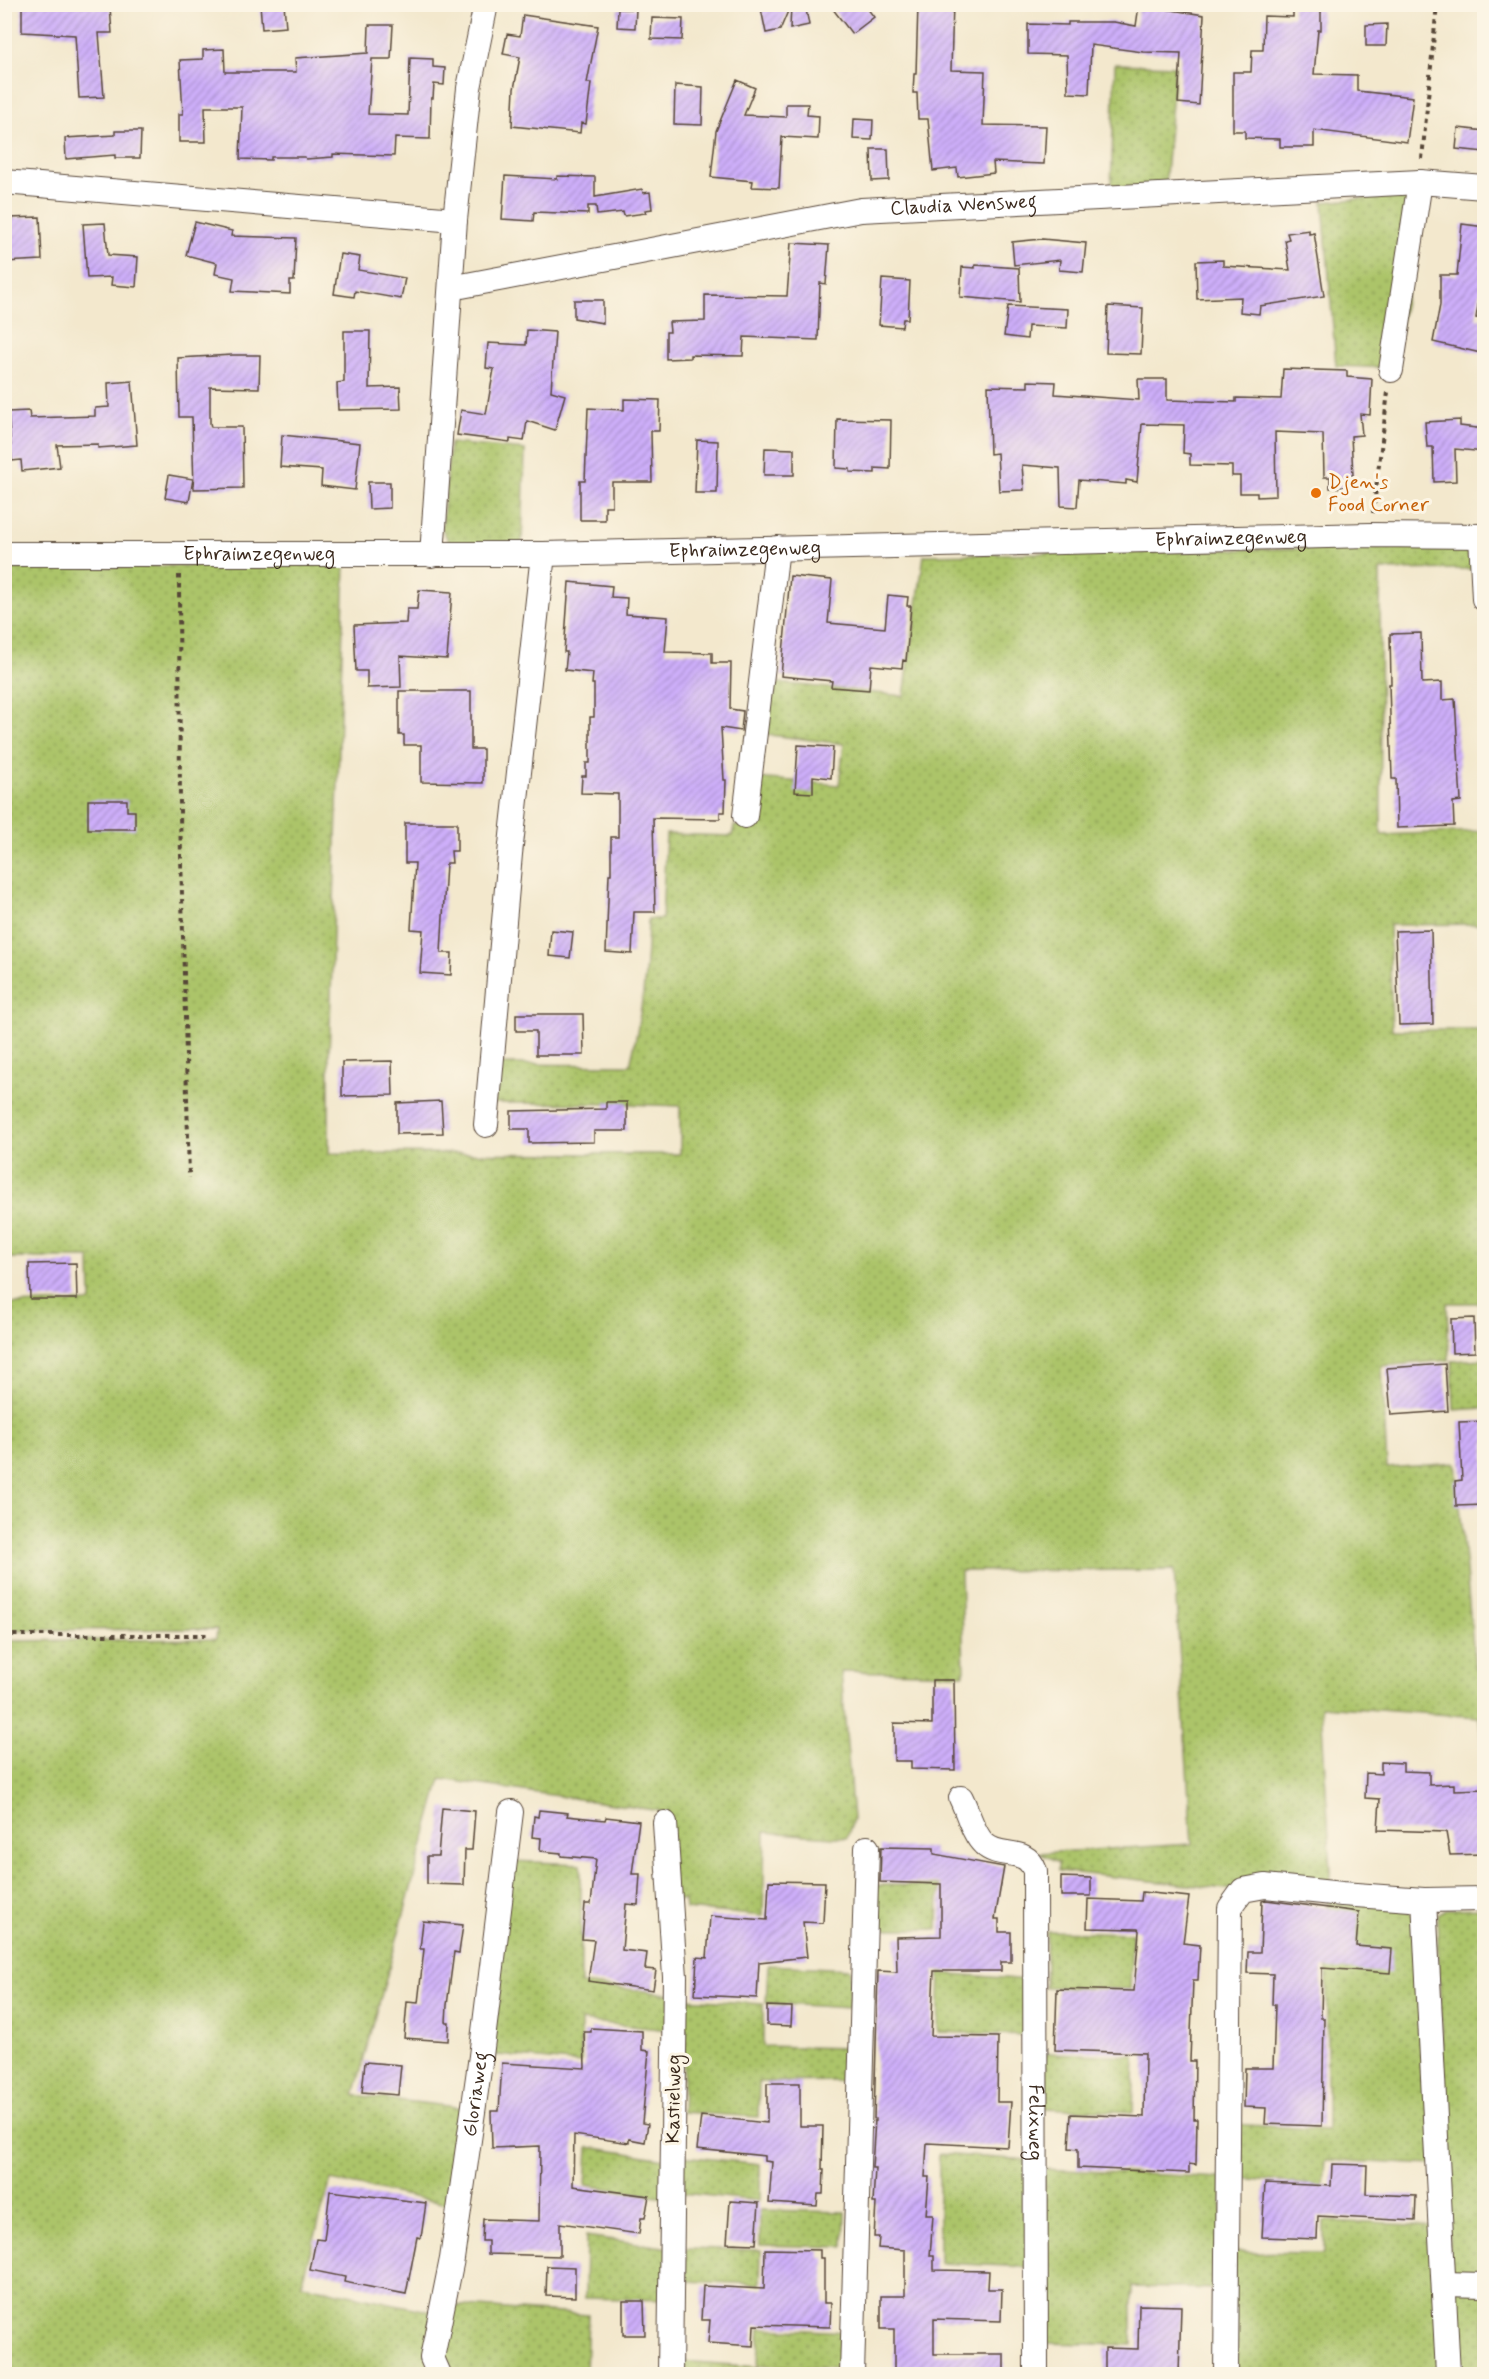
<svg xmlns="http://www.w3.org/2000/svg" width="1489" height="2379" viewBox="0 0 1489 2379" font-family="Mynerve,sans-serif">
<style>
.grass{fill:url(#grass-dots);stroke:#747744;stroke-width:1.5}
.building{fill:url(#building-hatch)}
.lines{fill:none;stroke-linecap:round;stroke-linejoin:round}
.minor-casing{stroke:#574638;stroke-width:26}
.path{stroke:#574638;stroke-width:4;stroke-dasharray:4.5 4.5;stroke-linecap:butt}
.minor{stroke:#fff;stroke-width:24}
.food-dot{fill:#e8710a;stroke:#fcf5e5;stroke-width:2}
.labels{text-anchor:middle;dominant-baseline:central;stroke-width:6;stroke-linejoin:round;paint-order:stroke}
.street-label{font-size:20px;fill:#3b2a1e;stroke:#fcf5e5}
.food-label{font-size:20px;fill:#c56008;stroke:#fcf5e5;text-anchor:start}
</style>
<defs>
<pattern id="grass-dots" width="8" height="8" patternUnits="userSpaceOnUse" patternTransform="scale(1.5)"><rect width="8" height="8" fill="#acc469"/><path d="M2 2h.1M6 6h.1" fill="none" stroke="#8d9f56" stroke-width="1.8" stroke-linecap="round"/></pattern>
<pattern id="building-hatch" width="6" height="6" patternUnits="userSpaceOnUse" patternTransform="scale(1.5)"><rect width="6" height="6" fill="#ceaffa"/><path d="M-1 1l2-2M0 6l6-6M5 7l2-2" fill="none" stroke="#a88fca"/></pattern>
</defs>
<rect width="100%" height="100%" fill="#fcf5e5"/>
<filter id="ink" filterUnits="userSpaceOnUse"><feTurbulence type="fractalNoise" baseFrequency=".0167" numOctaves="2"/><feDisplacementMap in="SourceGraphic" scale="12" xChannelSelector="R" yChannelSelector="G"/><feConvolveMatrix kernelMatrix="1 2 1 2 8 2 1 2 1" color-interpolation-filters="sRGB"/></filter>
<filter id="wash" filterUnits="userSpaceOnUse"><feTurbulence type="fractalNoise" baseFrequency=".008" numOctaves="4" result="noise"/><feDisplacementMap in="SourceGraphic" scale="24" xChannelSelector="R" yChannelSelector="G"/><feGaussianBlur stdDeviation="1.35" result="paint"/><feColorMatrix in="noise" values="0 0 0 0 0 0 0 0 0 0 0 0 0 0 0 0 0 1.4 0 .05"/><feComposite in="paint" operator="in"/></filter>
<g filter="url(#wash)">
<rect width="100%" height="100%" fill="#f3e8cd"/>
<!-- grass -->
<path class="grass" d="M1115,64L1175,66L1165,187L1111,189Z
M1424,193L1393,368L1336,366L1323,202Z
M450,443L525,450L522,544L450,543L442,529Z
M1460,546L1470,549L1477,569L1380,570L1381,835L1484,831V924L1389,925L1392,1030H1484V1303H1447L1449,1360L1382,1366L1387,1468L1456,1463L1475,1668H1484V1762L1479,1717L1321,1706L1331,1872L1330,1886L1235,1890L1059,1871V1862L1038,1853L1192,1844L1174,1570L961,1571L964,1674L841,1671L853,1819L847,1838L765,1832L763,1916L685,1909L684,1900H672L662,1875L660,1811L441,1779L354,2095L464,2108L452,2205L331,2180L301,2284L433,2312L428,2374H5V1641L216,1639L217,1629L5,1630V1304L91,1302L90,1258H5L4,569L345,563L329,1057V1153L680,1154V1106L625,1104L494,1103L500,1064L630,1065C642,1013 647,972 648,919H662L666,834L732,836L734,826H750L757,778L839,785L844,744L762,734L770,682L904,696L924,555Z
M1484,1359V1408L1454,1410L1452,1361Z
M511,1861L581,1864V1984L671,1994L669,2030L581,2021V2063L487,2054Z
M875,1885L939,1886L938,1929H875Z
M1327,1899L1400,1908L1410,1913L1416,1923L1433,2165L1325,2160L1323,2186L1232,2177L1234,2124L1327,2130Z
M1484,1908V2374H1454L1437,1914L1445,1909Z
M1047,1931L1132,1933L1130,1989L1045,1987Z
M768,1965L850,1969L849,2008L766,2003Z
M940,1973L1028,1980L1027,2035L938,2032Z
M686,1999L763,2004V2046L847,2048L848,2081L759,2082L758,2117L682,2112Z
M1045,2053L1135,2056L1133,2112L1044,2108Z
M588,2147L670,2160L669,2198L586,2185Z
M939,2154L1028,2160L1029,2267L939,2263Z
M683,2156L760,2164V2201L683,2193Z
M1044,2169L1222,2178L1221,2289L1132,2287V2345L1043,2343Z
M760,2210L845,2212L844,2247L760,2245Z
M1324,2221L1435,2226L1442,2374H1233L1234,2252L1324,2253Z
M586,2236L670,2248L668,2300L585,2298Z
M686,2248L761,2250L760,2284L685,2281Z
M451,2305L588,2315L586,2374H445L441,2339Z
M760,2328L849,2332L847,2369L758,2365Z
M681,2361L759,2367V2374H681Z"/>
<g id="blocks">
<!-- building -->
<path class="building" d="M22,4H92V8L110,7L112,33H99L104,97L79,98L75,35L22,32Z
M260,4H284L286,27L262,29Z
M760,4H791L780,30L766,33Z
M791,4H805L809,25L790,29Z
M829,4H864L874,17L852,34Z
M918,4H953L951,70L985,71L983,125L1046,126L1044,164L993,162L994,173L958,177L957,168L933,171L928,119H918L917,93H913L914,74H916Z
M1293,4H1321V30H1318L1314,74L1357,75V91L1413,97L1407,142L1314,130V147H1280V139L1245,138V131H1233V72H1251L1252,50H1263L1264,16L1293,17Z
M1139,5L1204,15L1199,105L1178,103L1181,53L1143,52L1091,45L1089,94L1068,93L1067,55L1028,54V24L1068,25V22H1114L1136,26Z
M618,9H636L635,28L617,27Z
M523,15L598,26L587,83H591L586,124L581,123L580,133L512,126L514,89L520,57L503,54L507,34L520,36Z
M652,18L683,19L682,40L651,39Z
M1387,24L1386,46H1366V25Z
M369,25H393L391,59H372L368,114L408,115L410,58L433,59V67L445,68L444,85L434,84L433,98H431L430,139L395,138L394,156L333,154V157L306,159L305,157H271V160L240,159L242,107H205L206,142H179V114H183L180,60L203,59V50L224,49L225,72H296L295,58L368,53Z
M737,80L755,88L744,115L786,117V104H808L807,115L819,116L818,139L782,137L779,188L752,187L753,181L711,177L716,131Z
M675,85L703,87L702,125L674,124Z
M854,119L873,120L872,140L853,139Z
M1458,128L1485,131V152L1456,149Z
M115,131H141L140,158H115V155L66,159L65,138L115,135Z
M871,149H888L889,180L872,181Z
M505,176L557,179V176L595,177V197L642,189L643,193L650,192L652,209L645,210L646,213L624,216L623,212L597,215L596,206H588V214L534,212L533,221L502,219Z
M40,217L42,260L4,262V225H9L8,218Z
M195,222L232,231L231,236L296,238L294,281H290V294L232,291L234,278L215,274L217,263L186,255Z
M105,223L108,255L138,257L136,287L111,285L112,277L87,278L83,224Z
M1462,224L1485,227V262L1476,318L1485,319V354L1433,342L1440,305V275H1457Z
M1309,230V234L1314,233L1324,296L1260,306L1259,314L1240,312L1241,297L1197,299L1196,261L1223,260V266L1290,270L1285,240L1289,239L1287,233Z
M1042,239L1086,243L1083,272L1059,270L1060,260L1014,265L1012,242Z
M791,243L829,245L826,284L820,283L818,340L744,337L743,356L690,355V358L666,359V332H670L669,322L705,321V295L787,296Z
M340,254L360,257L358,270L405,278L401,299L355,291L354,297L334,294Z
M975,265L1019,268L1020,302L960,297L962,267L975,268Z
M882,279L910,281L908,319H903L902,327L879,325Z
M574,300H603V323L574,318Z
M1008,306L1068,309L1067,328L1028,326L1027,339L1004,336Z
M1108,306L1143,308L1141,354L1106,353Z
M527,330L555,332L551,391L565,395L555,430L527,421L524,441L510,439V442L457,435L461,410L486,414L494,369L486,368L488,343L526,345Z
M344,331H370L369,388L400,387L401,409L338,410L337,383L344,382Z
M233,355H260L259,388L210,387V423L211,427H242L243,488L194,489L192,417H179L178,358Z
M1283,369L1347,371V377L1372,379L1370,415L1360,414L1362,435L1351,436L1353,475L1348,476V487L1330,488V477H1324L1323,434L1275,432L1276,496L1257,497V493H1240V476H1232V466L1190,465V454L1183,453L1184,425L1142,424L1137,482L1126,480V484L1079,480L1077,507L1061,506L1060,468L1022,465L1024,490L999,491L997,453L990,454L988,386L1028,387V381L1056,382L1055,394L1139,400L1138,379H1167V400L1236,402V398L1281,399Z
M132,381L137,445L98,448V444L57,445L60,467L22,471L21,460L12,461L8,412L29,411L30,418L95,416V408L109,407L108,383Z
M624,399L660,400L659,431H651L652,482H612V506H605V520H580V481H585L588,408L624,410Z
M837,419L891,420L890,469L875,468V473L850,472V469L836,468Z
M1460,420V426L1485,429V452L1455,449L1456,481L1434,482L1433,447H1427L1425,422Z
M282,435L360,443L355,490L321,486L322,470L280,467Z
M697,440L718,441L717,493H695Z
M765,448L794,449V475H764Z
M169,475L193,479L189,502L165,498Z
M368,482H390V508L369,509Z
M790,576L832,580L828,623L885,628L888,595L908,597L907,606H911L906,661L903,660L902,668L871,665L869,690L831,687L832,681L781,676Z
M569,582L612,586L611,597L627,598L626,614L668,617L665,652L712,653V663H731L730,709L743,711L741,731L721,728L724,780H726L725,812H720V819L653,818L655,912H634L632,954L606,952L609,874H611V837H618V794L581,793L582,776H586V763H590V717H594V684H592L593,673L565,670L567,652H564Z
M419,590L452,592L447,659L400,656L401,687L367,688V671H356L354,625L406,623L407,609H417Z
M1421,633L1422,683L1442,682V700L1455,699L1461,801L1453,802L1454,826L1397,828L1396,779H1392L1389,684H1391L1390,634Z
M399,691H471V749H483V783L421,782V745H404V735H399Z
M798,745L833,747L831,778L813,776V793L795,792Z
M88,800H127V811H135V829H88Z
M405,823H457V851H451L452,863H446L441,953H452L451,975L420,973L423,930L411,929L415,863H405Z
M551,930L573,932L570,958L549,956Z
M1431,930L1433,1024L1399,1025L1395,931Z
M516,1014H583L584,1055H536V1031H516Z
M392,1061L393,1095L342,1096V1062Z
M441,1101L443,1133L397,1134V1103Z
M606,1102H627V1131H594V1142L529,1143V1129H511V1111L606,1109Z
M76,1263L77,1299H30L29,1264Z
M1474,1318L1475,1352L1452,1353L1451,1319Z
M1445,1364L1448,1411L1391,1415L1387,1368Z
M1485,1421V1505L1456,1506L1455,1481L1462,1480L1459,1422Z
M932,1680H954L955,1770L911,1769V1761H894V1723L932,1724Z
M1381,1762L1403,1763V1771L1429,1772V1785L1454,1784V1790L1485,1789V1854L1450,1855L1446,1832L1378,1830L1380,1799L1365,1798L1366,1773L1381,1774Z
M442,1808L475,1811L472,1850H465L464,1885L427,1884V1856H438Z
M539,1810L568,1813L567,1816L605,1820L606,1817L639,1821L632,1874H640L638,1905L626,1904L622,1950L647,1953L645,1969L656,1970L653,1990L588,1981L594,1940L582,1939L585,1904H591L596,1859L561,1856V1853L540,1851L541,1838L532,1837L534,1816L538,1817Z
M881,1847L934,1848V1854L1004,1867L995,1919H999V1932H1011V1962H1001V1971H934L931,2036L998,2037L997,2102H1011L1008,2147L927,2143L925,2177H929L926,2215H933L930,2256H934V2270L989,2271L988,2289H1002L1001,2321L934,2319V2354H1004V2374H894V2329H881V2296H905V2250L878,2248L879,2237H874L876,2203H873L875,2168H872L875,2119H874L878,1971L897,1972L896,1937L941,1936V1884L880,1882Z
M1061,1877L1091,1878V1896H1061Z
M769,1881L825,1882L823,1923L803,1922L807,1957L759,1962L757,1998L695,1995L697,1957L707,1958L710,1916L767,1920Z
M1142,1892L1189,1897L1183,1943L1200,1945L1198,1980H1193L1190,2061H1195L1194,2119H1197L1196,2165L1189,2164V2173L1078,2168V2149L1069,2148L1071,2114L1144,2117L1145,2053L1055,2050L1057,1989L1134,1991L1139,1931L1138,1929L1087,1928L1088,1899L1141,1901Z
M1266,1900L1359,1912L1356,1946L1392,1949L1390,1973L1322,1968L1321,2018H1324L1322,2126L1265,2124L1266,2108L1244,2107L1245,2068H1273L1275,2005H1272L1273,1974L1247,1973L1248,1952H1260L1262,1901Z
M423,1921L463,1925L459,1953L454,1952L447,2005L446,2022H449L448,2041L404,2038L407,2002L418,2003L424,1949H420Z
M767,2006L792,2007L791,2026L767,2025Z
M591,2028L642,2031V2050L649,2051L642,2123L648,2124L645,2142L629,2139V2143L574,2135L573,2186L649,2196L645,2218H641L639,2234L560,2223V2256L488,2254V2241H482L483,2219L539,2221L540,2146L492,2148L491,2111H499L502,2063L585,2068L584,2032H591Z
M365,2062L401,2065L398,2095L362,2092Z
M767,2083H800V2126H823L822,2169H824L823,2194H818L817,2206L769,2203L772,2162L765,2161V2156L697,2149L701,2116L767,2123Z
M1332,2164L1367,2165L1366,2194L1416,2196L1415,2221L1318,2216L1317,2239L1262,2237L1265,2183L1331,2186Z
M330,2191L426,2203L421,2238L417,2237L406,2294L344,2282L345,2277L310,2270L316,2239L324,2240Z
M730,2201L759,2203L756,2244L727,2243Z
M765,2249L820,2250V2258H824V2303H831L830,2327L754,2325L753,2346L708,2343L710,2320H701L703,2286L764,2289Z
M547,2266L575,2267V2297L546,2296Z
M623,2301H644L645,2335H623Z
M1139,2305L1181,2306L1179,2374H1105V2348L1138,2349Z"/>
</g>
</g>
<g filter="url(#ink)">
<use href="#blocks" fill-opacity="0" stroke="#574638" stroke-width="1.5"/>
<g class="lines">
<!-- minor casing -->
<g class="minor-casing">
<g id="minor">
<path d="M4,182L455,220"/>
<path id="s1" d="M451,288L861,210L1420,182L1484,187"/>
<path d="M1391,370L1420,182"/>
<path d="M1481,536L1484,599"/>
<path id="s2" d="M4,554H543L1370,535L1484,536"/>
<path d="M432,555L455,220L469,88L486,4"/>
<path d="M745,816L777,548"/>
<path d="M486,1125L510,854L543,554"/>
<path id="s3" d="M961,1798C968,1812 973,1834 984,1844C1000,1860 1026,1845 1035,1871L1036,2374"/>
<path d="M665,1823L675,1977L670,2374"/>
<path d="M1424,1900L1448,2374"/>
<path d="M1444,2284L1484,2285"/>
<path id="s4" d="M439,2374L432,2358L452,2259L481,2056L511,1812"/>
<path d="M852,2374L867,1848"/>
<path d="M1226,2374L1230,1908L1243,1890L1265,1886L1342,1894L1424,1900L1484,1899"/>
</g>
</g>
<!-- path -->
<path class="path" d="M1422,159L1437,4
M1373,513L1388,392
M179,575L180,815L189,1178
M4,1635H210"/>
<!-- minor -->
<use href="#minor" class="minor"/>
</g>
</g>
<!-- markers -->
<circle class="food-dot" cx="1316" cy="493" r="6"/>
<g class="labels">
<!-- street labels -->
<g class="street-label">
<text stroke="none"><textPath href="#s1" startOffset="520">Claudia Wensweg</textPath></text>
<text stroke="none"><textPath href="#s2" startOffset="1227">Ephraimzegenweg</textPath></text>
<text stroke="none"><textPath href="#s2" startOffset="741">Ephraimzegenweg</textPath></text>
<text stroke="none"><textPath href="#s2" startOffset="255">Ephraimzegenweg</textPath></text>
<text stroke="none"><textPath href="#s4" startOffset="285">Gloriaweg</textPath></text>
<text transform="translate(674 2099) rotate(-89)">Kastielweg</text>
<text stroke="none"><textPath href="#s3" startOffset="364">Felixweg</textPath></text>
</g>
<!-- food labels -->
<g class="food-label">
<text x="1328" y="482">Djen's<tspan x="1328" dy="23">Food Corner</tspan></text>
</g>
</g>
<!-- margin -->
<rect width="1489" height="2379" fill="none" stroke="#fcf5e5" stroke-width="24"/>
</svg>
